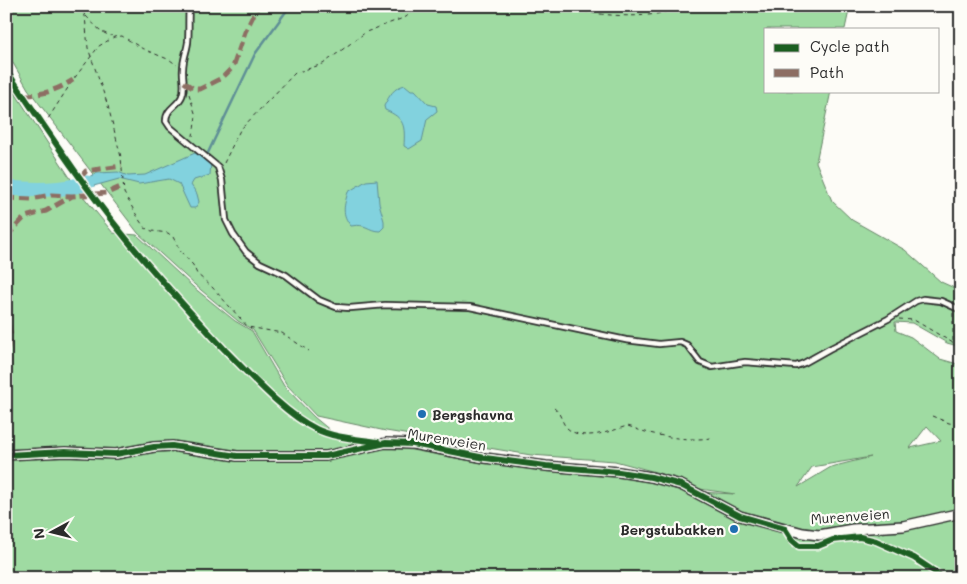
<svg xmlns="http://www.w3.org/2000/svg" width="967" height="584" viewBox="0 0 967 584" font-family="Mali,sans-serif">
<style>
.green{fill:#9fdba2;stroke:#658366;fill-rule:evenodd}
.water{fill:#82d2de;stroke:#5f8f96}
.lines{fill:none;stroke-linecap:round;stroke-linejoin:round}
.stream{stroke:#5f8f96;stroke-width:2.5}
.river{stroke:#82d2de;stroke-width:15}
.service-casing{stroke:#2b2b2b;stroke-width:8}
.minor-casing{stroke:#2b2b2b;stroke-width:12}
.path{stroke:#2b2b2b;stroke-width:1;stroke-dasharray:4 4;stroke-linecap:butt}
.service{stroke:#fdfcf7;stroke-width:4.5}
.minor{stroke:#fdfcf7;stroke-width:9}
.quiet{stroke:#8d6e63;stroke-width:5;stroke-dasharray:10 5;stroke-linecap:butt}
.cycleway-casing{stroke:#fdfcf7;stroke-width:9}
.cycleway{stroke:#1b5e20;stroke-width:6}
.poi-dot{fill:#1f6fb2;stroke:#fdfcf7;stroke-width:2}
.labels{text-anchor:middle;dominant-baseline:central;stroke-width:4.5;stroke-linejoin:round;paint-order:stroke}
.poi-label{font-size:14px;font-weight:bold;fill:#2b2b2b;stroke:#fdfcf7;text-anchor:start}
.street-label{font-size:14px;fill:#2b2b2b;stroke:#fdfcf7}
</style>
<rect width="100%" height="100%" fill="#fdfcf7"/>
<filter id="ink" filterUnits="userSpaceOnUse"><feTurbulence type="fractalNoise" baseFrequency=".02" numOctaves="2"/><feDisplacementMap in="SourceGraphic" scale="10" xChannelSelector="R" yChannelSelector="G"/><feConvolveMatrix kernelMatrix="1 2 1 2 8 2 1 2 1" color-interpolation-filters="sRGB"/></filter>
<g filter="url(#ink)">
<!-- green -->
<path class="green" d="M6,6H850L845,29H766V91H831L816,162L832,201L852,220L905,250L941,282L961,291V347L947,343L912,323L895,322L896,331L911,337L940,359L961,365V578H6V79L78,190L113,233L137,235L193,287L235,321L252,331L284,386L314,417L343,441L412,450L483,463L593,470L637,477L681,491L735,494L700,489L659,473L615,461L531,455L386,431L316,416L287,385L253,330L238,321L195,285L138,233L28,89L6,51ZM927,426L941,441L910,448ZM871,457L831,467L798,487L812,467Z"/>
<!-- water -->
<path class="water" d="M405,85L411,90H415L428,104L436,106L437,111L427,119L422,141L409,149L404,146C405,126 405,118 385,110L384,106C390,95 393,88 405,85Z
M195,153L211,162L210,175L194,180L191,185L197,194L199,202L195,208H190L179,184L169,179L139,184L119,179L90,187L84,179L97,173L118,172L128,176L145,175Z
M377,180L379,203L384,221V227L380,231C368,231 367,223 351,226C341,214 344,206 348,192L366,181Z"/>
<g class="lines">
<!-- stream -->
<path class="stream" d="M206,157L255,54L290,6"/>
<!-- river -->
<path class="river" d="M6,188C33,190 62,191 87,183"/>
<!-- service casing -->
<g class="service-casing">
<path id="service" d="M189,6C188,18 189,30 188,42C187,51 183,59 183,69C182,78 186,87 182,96C178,106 166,108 166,121L170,127L218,167L222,180L226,220L233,234L246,252L260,263L286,275L319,300L336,307L350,308L385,305L470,307L626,340L659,344L680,342L687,345L700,362L712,367L745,362L796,366L804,363L829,349L888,319L916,301L923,299L941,301L961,310"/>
</g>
<!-- minor casing -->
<g class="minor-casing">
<path id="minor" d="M6,455L65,452L116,454L154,447L172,446L237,456H326L386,443L413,444L485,458L546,466L619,472L651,477L681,485L740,516L803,533L819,535L853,529L903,526L961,513"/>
</g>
<!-- path -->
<path class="path" d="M81,6L85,16L88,48L108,106L121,157L124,193L140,221L145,228L152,231L168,233L173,237L181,252L193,265L197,274L212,287L248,327L282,333L309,351
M569,6C575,8 581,11 588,12C606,16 663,20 676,6
M86,16C94,24 101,34 112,36
M189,94L196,116L193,136
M44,125L73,80L99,46L114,37L122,36L143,49L170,60L177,65
M224,163L240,130L295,73L323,64L366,32L406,17L419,6
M953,313V342
M899,319L914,320L953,343L961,345
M554,408C561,413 561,421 566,427C581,443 611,431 627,426C633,427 637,430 642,431C663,437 689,441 711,438
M932,416L949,423L961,425"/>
<!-- service -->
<use href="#service" class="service"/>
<!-- minor -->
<use href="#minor" class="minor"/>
<!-- quiet -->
<path class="quiet" d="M184,82L194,89H200L222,78L233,67L245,32L258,6
M24,95C43,95 57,90 73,80
M80,178L86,171L122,166
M6,198L31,199L51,195L72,196L107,193L123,186
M6,237L25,217L46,211L72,196
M6,310L11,337L6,354"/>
<!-- cycleway casing -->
<g class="cycleway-casing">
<path id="cycleway" d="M6,70C43,124 79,180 120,231C152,272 189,311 225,350C249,374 285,414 316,429C334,438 358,439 378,442
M6,455L65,452L116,454L154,447L172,446L237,456H326L386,443L413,444L485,458L546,466L619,472L651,477L681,485L740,516L785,529L792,540L799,546H818L833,540L860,537L876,541L914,558L944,578"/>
</g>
<!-- cycleway -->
<use href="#cycleway" class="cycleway"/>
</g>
</g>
<!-- markers -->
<g class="poi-dot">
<circle cx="422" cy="414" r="5"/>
<circle cx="734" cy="529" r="5"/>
</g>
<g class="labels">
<!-- poi labels -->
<g class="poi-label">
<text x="432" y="414">Bergshavna</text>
<text x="724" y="529" text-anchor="end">Bergstubakken</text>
</g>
<!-- street labels -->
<g class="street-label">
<text transform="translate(447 439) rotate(9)">Murenveien</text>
<text transform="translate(850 516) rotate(-4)">Murenveien</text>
</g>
</g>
<!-- margin -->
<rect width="967" height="584" fill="none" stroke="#fdfcf7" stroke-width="25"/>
<rect x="12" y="12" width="942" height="559" fill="none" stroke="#2b2b2b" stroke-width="2" filter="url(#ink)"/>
<!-- legend -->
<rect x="764" y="28" width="175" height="65" fill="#fdfcf7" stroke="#a9a8a5"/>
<rect x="774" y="44" width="25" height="8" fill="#1b5e20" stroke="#a9a8a5"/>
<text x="810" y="52" font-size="15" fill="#2b2b2b">Cycle path</text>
<rect x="774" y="69" width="25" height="8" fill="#8d6e63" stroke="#a9a8a5"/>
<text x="810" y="78" font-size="15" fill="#2b2b2b">Path</text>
<!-- north arrow -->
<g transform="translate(52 532) rotate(263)" stroke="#fdfcf7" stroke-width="4" paint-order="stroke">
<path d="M0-4L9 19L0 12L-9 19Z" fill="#2b2b2b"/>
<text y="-8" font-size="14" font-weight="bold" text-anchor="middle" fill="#2b2b2b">N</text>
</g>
</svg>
